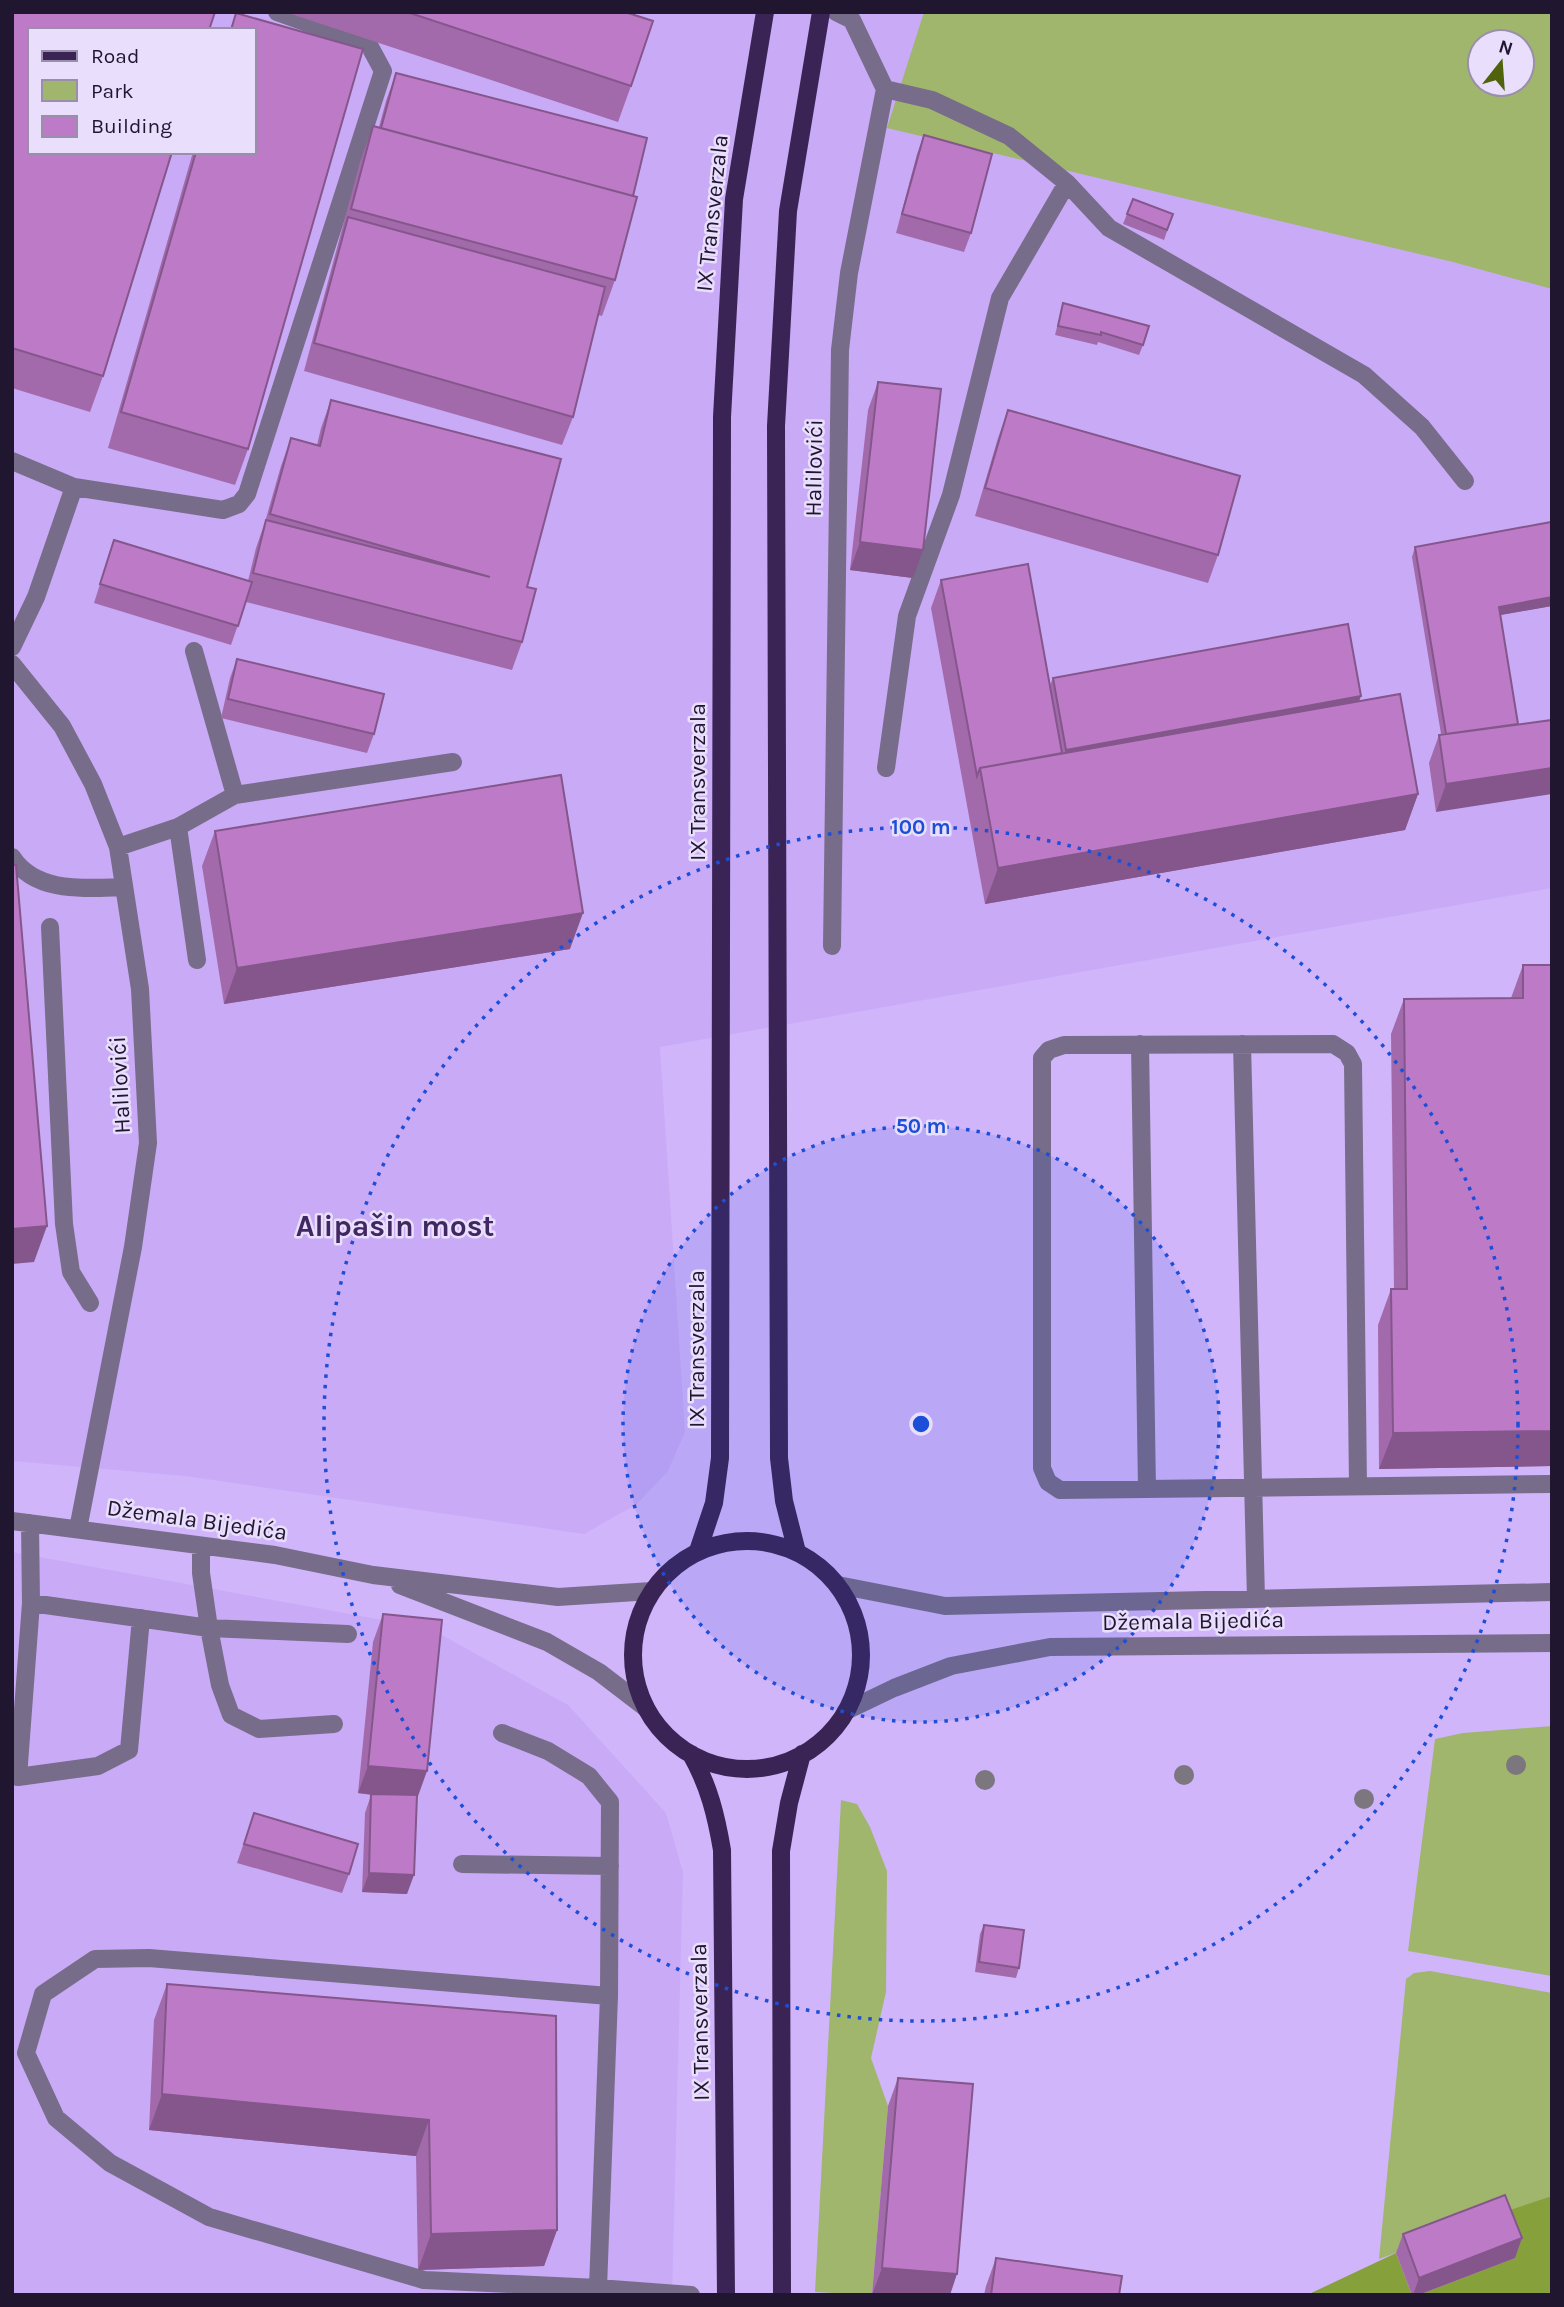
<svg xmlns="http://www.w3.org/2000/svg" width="1564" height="2307" viewBox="0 0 1564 2307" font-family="Karla,sans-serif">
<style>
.built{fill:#c9aaf7;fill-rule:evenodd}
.green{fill:#a0b66d;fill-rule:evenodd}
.forest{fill:#86a03c}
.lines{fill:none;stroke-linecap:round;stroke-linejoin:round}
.minor{stroke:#776c89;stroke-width:18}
.major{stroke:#3a2455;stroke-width:18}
.tree{fill:#7c767f}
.wall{fill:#a36aab}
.shaded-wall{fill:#84568b}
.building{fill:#bd7bc7;stroke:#84568b;stroke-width:2}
.ring{fill:none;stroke:#1d4ed8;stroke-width:3.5;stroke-dasharray:3.5 7}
.labels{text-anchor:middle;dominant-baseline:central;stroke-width:5;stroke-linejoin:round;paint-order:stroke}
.street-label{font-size:23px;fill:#211630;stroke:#e9dffc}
.district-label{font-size:30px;font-weight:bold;fill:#412761;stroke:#e9dffc}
.centre{fill:#1d4ed8;stroke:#e9dffc;stroke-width:3.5}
.ring-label{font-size:21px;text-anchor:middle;font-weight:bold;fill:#1d4ed8;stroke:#e9dffc;stroke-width:5;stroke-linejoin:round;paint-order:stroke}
</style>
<rect width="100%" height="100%" fill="#d0b5fb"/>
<!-- built -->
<path class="built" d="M12,12H1552V888L660,1047L685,1432L668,1471L637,1504L584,1534L185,1476L12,1461ZM30,30H254V152H30ZM1480,42H1522V84H1480Z
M12,1552L431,1629L568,1705L666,1813L683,1872L672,2295H12Z"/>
<!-- green -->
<path class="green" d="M924,12H1552V289L1453,262L887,128ZM1480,42H1522V84H1480Z
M1552,1726V1976L1408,1951L1435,1739L1463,1733Z
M841,1800L857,1804L870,1827L887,1871L886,1992L871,2058L888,2106L872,2295L815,2292Z
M1430,1971L1552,1993V2196L1379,2259L1406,1979L1414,1973Z"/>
<!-- forest -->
<path class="forest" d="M1552,2196V2295H1418L1515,2258L1498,2214Z
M1396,2253L1412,2295H1307Z"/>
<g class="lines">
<!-- minor -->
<path class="minor" d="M885,89L932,100L1009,136L1067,183L1109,228L1364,375L1422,427L1465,481
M12,461L74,487L223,510L239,504L247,494L383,71L369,45L277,12
M12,647L36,597L74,487
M194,651L235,795
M12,664L62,726L93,784L118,847L140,989L148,1143L133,1247L78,1529
M886,768L907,616L951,495L1000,298L1067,183
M178,827L197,960
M118,847L178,827L235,795L453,762
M12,857C36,894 86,888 124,887
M50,927L64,1224L71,1272L90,1303
M832,946L840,350L849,273L885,89L852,20L836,12
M1140,1044L1147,1489
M1242,1044L1256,1599
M1358,1486L1353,1064L1347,1053L1333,1044L1064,1045L1049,1050L1042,1058V1468L1048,1482L1060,1490L1552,1484
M12,1521L275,1555L373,1575L558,1597L652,1591
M30,1523L31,1603
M201,1546V1573L209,1628L348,1634
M400,1585L547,1642L599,1672L646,1708
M838,1585L945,1606L1552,1592
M141,1618L129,1750L98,1766L18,1777L31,1603L209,1628L220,1685L231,1715L259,1729L334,1724
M846,1711L894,1688L951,1666L1050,1647L1552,1643
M502,1733L548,1751L589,1776L610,1802L609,1996L598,2288L424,2280L209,2217L110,2163L56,2118L26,2053L43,1994L95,1959L149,1958L609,1996
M462,1864L610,1866
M598,2288L691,2295"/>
<!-- major -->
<path class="major" d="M633 1655a114 114 0 1 1 228 0a114 114 0 1 1-228 0Z
M698,1551L714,1503L720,1458L722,417L734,199L765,12
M797,1552L784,1501L779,1458L776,426L788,211L821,12
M691,1754C709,1786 716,1815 722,1850L726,2295
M782,2295L781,1851L789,1803L802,1754"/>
</g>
<!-- trees -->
<g class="tree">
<circle cx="1516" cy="1765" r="10"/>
<circle cx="1184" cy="1775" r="10"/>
<circle cx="985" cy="1780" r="10"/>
<circle cx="1364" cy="1799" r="10"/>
</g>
<!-- wall -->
<path class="wall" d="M12,12L103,376L90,412L12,388Z
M285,12H625L631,86L618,122Z
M236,13L363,49L248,449L235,485L108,448L193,152H254V30H230Z
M396,73L633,196L615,280L602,316L598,315L573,417L562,445L304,371L360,162L373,126L379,127L386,101Z
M924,135L971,233L964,252L896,233L917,154Z
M1133,199L1173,214L1164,240L1123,224Z
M1063,303L1143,345L1139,355L1098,342L1097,345L1055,335Z
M878,382L913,578L850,570L868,410Z
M331,400L527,587L522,642L512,670L246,602L231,645L94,603L114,540L248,581L256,548L265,522L281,466L291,438L317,445L321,428Z
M1008,410L1218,555L1208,583L975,516L998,438Z
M1551,522L1552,606L1500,615L1518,724L1436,812L1429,763L1439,735L1441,734L1412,557L1415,547Z
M941,580L1050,685L1053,678L1359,702L1418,794L1405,830L985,904L931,608Z
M237,659L374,734L367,753L221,718L230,678Z
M215,831L570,949L224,1004L202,866Z
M1523,965L1552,1466L1379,1469L1378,1325L1391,1289H1394L1391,1034L1404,999L1511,998Z
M383,1614L417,1799L407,1894L362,1892L365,1813L371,1795L358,1793L373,1642Z
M254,1813L349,1874L342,1893L237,1863Z
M984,1925L1019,1968L1016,1978L975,1972L980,1934Z
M167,1984L556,2016L557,2230L544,2266L418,2270L416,2156L149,2130L154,2020Z
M898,2078L950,2295H872L888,2106Z
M1403,2234L1515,2258L1418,2295H1412L1396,2253Z
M996,2258L1119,2295H984L986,2286Z"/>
<!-- shaded-wall -->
<path class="shaded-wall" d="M860,542L923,550L913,578L850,570Z
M1552,597V606L1495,616L1499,607Z
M1361,696L1348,732L1062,761L1066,750Z
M1552,768V794L1436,812L1446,784Z
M1418,794L1405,830L985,904L998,868Z
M583,913L570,949L224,1004L237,968Z
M47,1226L34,1262L12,1264V1229Z
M1552,1431V1466L1379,1469L1393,1433Z
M368,1766L427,1771L417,1799L358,1793Z
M369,1873L414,1875L407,1894L362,1892Z
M162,2094L429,2120L416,2156L149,2130Z
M557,2230L544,2266L418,2270L431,2234Z
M1522,2238L1515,2258L1418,2295H1413L1419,2278Z
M882,2268L957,2274L950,2295H872Z"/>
<!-- building -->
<path class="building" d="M12,12H215L209,30H30V152H172L103,376L12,348Z
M407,12H625L653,21L631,86Z
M236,13L363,49L248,449L121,412L196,152H254V30H231Z
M396,73L647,138L633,196L381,128Z
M373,126L637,197L615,280L351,209Z
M924,135L992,154L971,233L902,214Z
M1133,199L1173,214L1167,230L1127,214Z
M348,217L605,287L573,417L314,343Z
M1063,303L1149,326L1143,345L1101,332V335L1058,326Z
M878,382L941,389L923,550L860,542Z
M331,400L561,459L527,587L536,589L522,642L253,573L266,520L490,577L270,514L291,438L320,446Z
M1008,410L1240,476L1218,555L985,488Z
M1551,522L1552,597L1499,607L1518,724L1446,734L1415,547Z
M114,540L252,582L238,626L100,584Z
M1028,564L1062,753L980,768L977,776L941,580Z
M1348,624L1361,696L1066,750L1053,678Z
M237,659L384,694L374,734L228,699Z
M1400,694L1418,794L998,868L980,768Z
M1552,720V768L1446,784L1439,735Z
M561,775L583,913L237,968L215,831Z
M12,865H16L47,1226L12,1229Z
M1523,965H1552V1431L1393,1433L1391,1289H1407L1404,999L1523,998Z
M383,1614L442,1620L427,1771L368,1766Z
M371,1794L417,1795L414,1875L369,1873Z
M254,1813L358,1844L349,1874L244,1844Z
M984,1925L1024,1930L1019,1968L979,1962Z
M167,1984L556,2016L557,2230L431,2234L429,2120L162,2094Z
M898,2078L973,2084L957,2274L882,2268Z
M1505,2195L1522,2238L1419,2278L1403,2234Z
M996,2258L1122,2276L1119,2295H991Z"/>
<!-- distance rings -->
<circle cx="921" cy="1424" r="298" fill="#1d4ed8" fill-opacity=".12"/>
<g class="ring">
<circle cx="921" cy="1424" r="298"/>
<circle cx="921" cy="1424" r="597"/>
</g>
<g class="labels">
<!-- street labels -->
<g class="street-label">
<text transform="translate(712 213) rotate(-84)">IX Transverzala</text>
<text transform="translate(814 468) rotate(-89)">Halilovići</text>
<text transform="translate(697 782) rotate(-90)">IX Transverzala</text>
<text transform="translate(120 1085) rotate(-93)">Halilovići</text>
<text transform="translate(696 1349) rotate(-90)">IX Transverzala</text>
<text transform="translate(197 1520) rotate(8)">Džemala Bijedića</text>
<text transform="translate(1193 1621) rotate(-1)">Džemala Bijedića</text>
<text transform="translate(700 2022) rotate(-91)">IX Transverzala</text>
</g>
<!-- district labels -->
<g class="district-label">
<text x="395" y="1226">Alipašin most</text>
</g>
</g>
<circle cx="921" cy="1424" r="10" class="centre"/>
<g class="ring-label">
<text x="921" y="834">100 m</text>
<text x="921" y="1133">50 m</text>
</g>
<!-- border -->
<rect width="1564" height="2307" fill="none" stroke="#211630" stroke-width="28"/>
<!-- legend -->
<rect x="28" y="28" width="228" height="126" fill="#e9dffc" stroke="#998faa" stroke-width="2"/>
<rect x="42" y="51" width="35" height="10" fill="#3a2455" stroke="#998faa" stroke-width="2"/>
<text x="91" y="63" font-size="21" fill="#211630">Road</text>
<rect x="42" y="80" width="35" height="21" fill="#a0b66d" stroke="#998faa" stroke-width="2"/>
<text x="91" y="98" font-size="21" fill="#211630">Park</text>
<rect x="42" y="116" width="35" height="21" fill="#bd7bc7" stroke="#998faa" stroke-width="2"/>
<text x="91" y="133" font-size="21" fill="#211630">Building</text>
<!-- north arrow -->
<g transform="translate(1501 63) rotate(17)"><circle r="33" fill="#e9dffc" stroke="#998faa" stroke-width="2"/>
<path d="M0-5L12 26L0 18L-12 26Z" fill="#50630c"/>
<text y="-10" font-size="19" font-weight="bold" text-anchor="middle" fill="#211630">N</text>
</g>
</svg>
